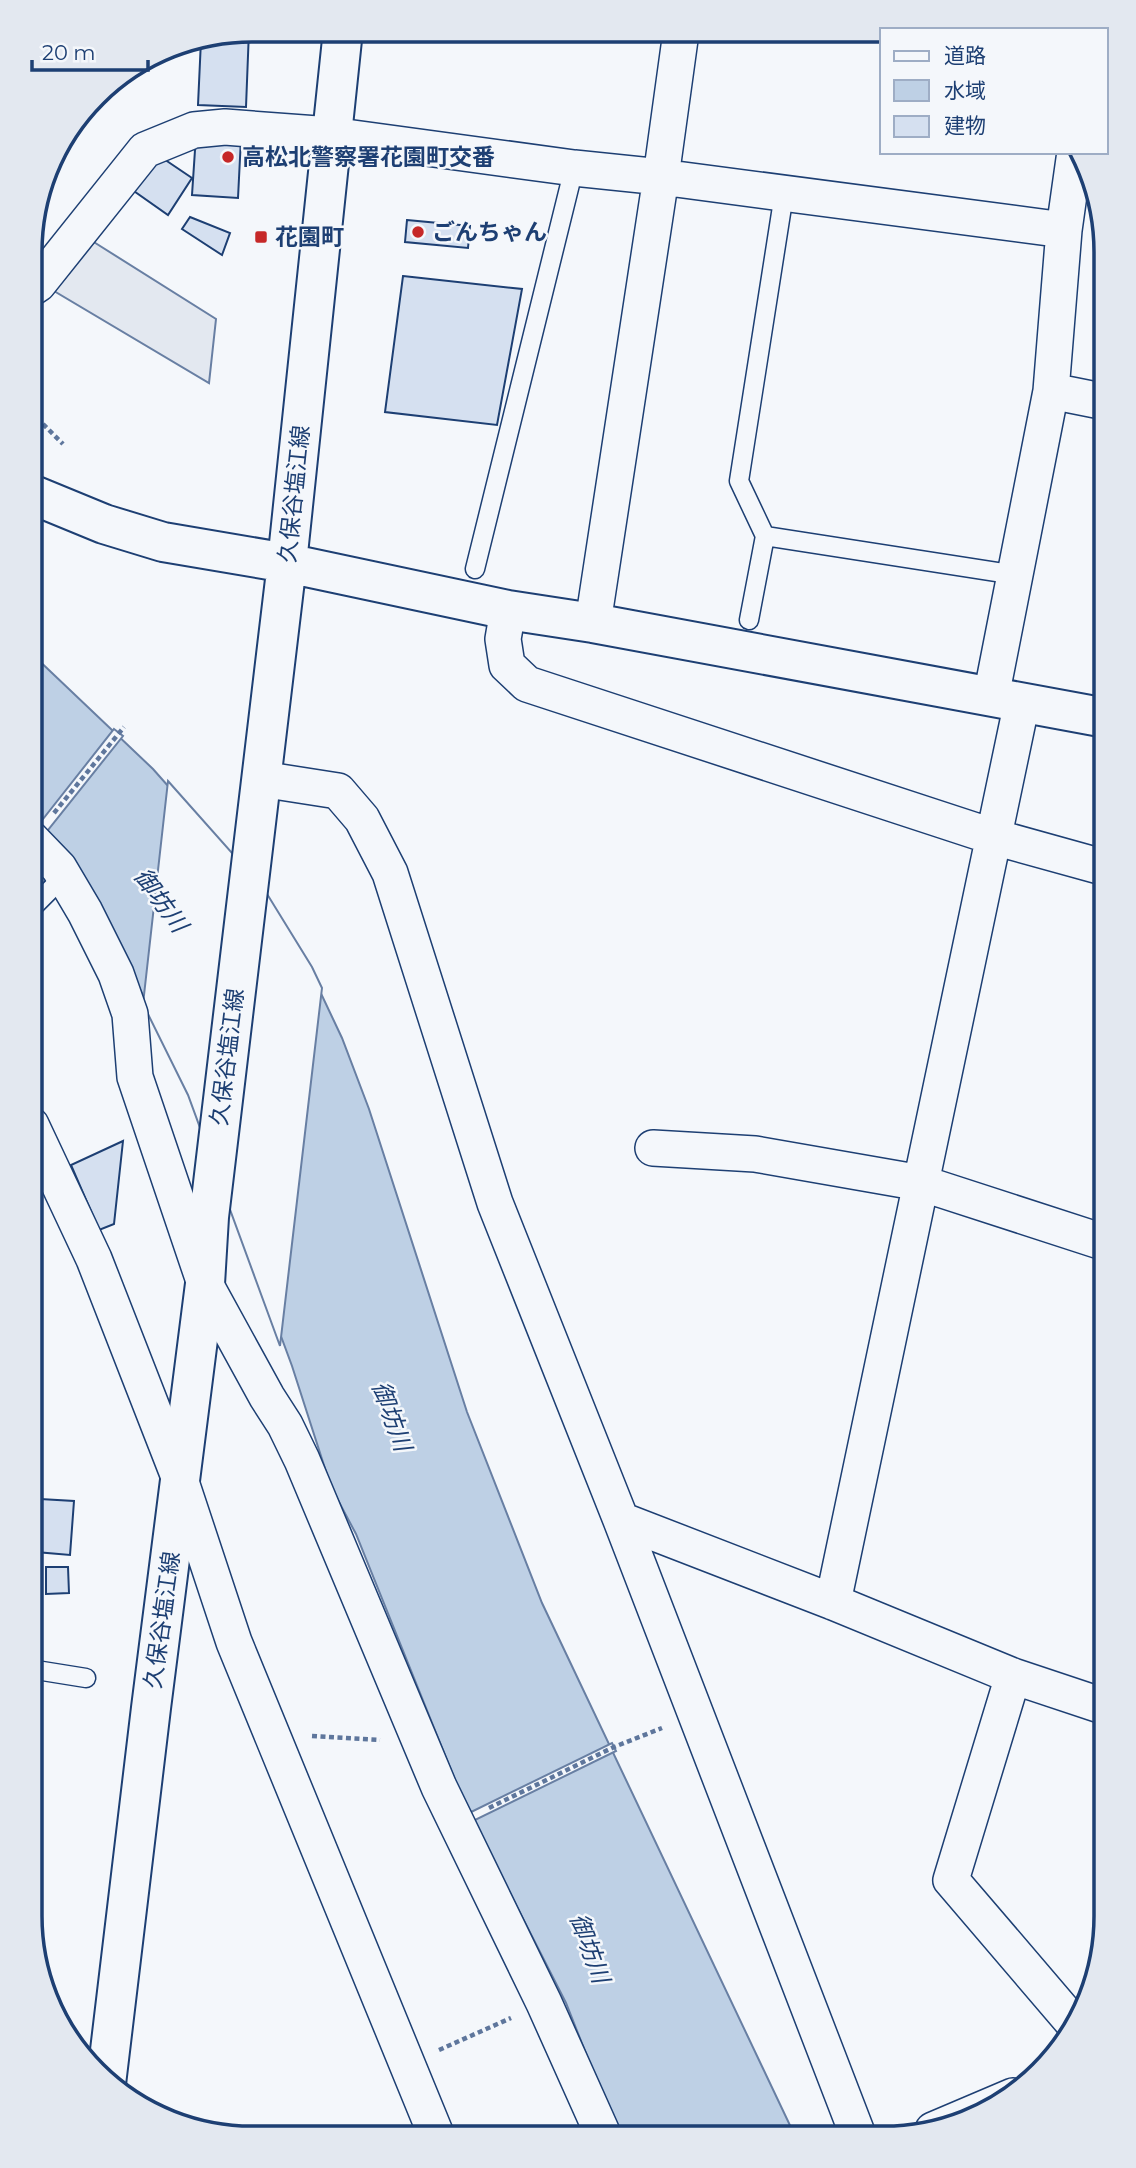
<svg xmlns="http://www.w3.org/2000/svg" width="1136" height="2168" viewBox="0 0 1136 2168" font-family="Montserrat,'Noto Sans JP',sans-serif">
<style>
.parking{fill:#e3e8f0;stroke:#687fa3;stroke-width:2}
.water{fill:#bed0e5;stroke:#687fa3;stroke-width:2}
.pier{fill:#f4f7fb;stroke:#687fa3;stroke-width:2}
.building{fill:#d5e0f0;stroke:#1d3f73;stroke-width:2}
.lines{fill:none;stroke-linecap:round;stroke-linejoin:round}
.lane-casing{stroke:#1d3f73;stroke-width:21}
.street-casing{stroke:#1d3f73;stroke-width:38}
.secondary-casing{stroke:#1d3f73;stroke-width:42}
.path{stroke:#5e769c;stroke-width:4.5;stroke-dasharray:5 3.5;stroke-linecap:butt}
.lane{stroke:#f4f7fb;stroke-width:18}
.street{stroke:#f4f7fb;stroke-width:35}
.secondary{stroke:#f4f7fb;stroke-width:38}
.poi-dot{fill:#c62828;stroke:#f4f7fb;stroke-width:2.5}
.labels{text-anchor:middle;dominant-baseline:central;stroke-width:5;stroke-linejoin:round;paint-order:stroke}
.poi-label{font-size:23px;font-weight:bold;fill:#1d3f73;stroke:#f4f7fb;text-anchor:start}
.street-label{font-size:23px;fill:#1d3f73;stroke:#f4f7fb}
.water-label{font-size:24px;font-style:italic;fill:#1d3f73;stroke:#f4f7fb}
.rim{fill:none;stroke:#1d3f73;stroke-width:3.5}
</style>
<rect width="100%" height="100%" fill="#f4f7fb"/>
<!-- parking -->
<path class="parking" d="M89,239L216,319L209,383L49,288Z"/>
<!-- water -->
<path class="water" d="M31,653L153,769L261,891L309,968L342,1038L369,1109L467,1412L542,1603L796,2138L619,2137L566,2003L487,1848L459,1790L356,1534L331,1487L292,1366L191,1093L133,975L31,827Z"/>
<!-- pier -->
<path class="pier" d="M114,729L123,736L40,840L32,833Z
M168,781L264,889L312,967L322,988L280,1346L188,1095L143,1004Z
M612,1743L616,1751L469,1823L465,1815Z"/>
<!-- building -->
<path class="building" d="M249,30L246,107L198,105L201,40Z
M196,135L241,138L238,198L192,195Z
M155,153L192,178L168,215L131,189Z
M190,217L230,233L222,255L182,229Z
M407,220L470,226L468,248L405,242Z
M403,276L522,289L497,425L385,412Z
M123,1141L114,1224L99,1230L71,1165Z
M40,1499L74,1501L70,1555L36,1552Z
M46,1567H68L69,1593L46,1594Z
M30,1758L38,1759L30,1826Z"/>
<g class="lines">
<!-- lane casing -->
<g class="lane-casing">
<path id="lane" d="M765,536L1016,575
M475,569L574,168
M749,620L765,536L739,481L784,194
M31,909L64,876
M30,1669L86,1678"/>
</g>
<!-- street casing -->
<g class="street-casing">
<path id="street" d="M32,288L38,284L145,150L194,130L225,127L331,135L574,168L661,177L1064,230
M1051,391L1106,402
M508,610L503,639L507,665L527,684L994,837L1106,868
M593,623L661,177L681,32
M991,697L1051,391L1064,230L1075,152
M261,779L338,791L362,819L390,873L495,1203L621,1520L859,2138
M31,839L59,868L85,912L116,974L130,1014L135,1077L205,1284L267,1397L285,1425L302,1460L439,1787L544,2003L604,2137
M31,1125L94,1259L181,1482L234,1642L437,2137
M653,1148L755,1154L921,1183L1106,1243
M621,1520L833,1602L1013,1676L1106,1707
M833,1602L1022,702
M1013,1676L951,1880L1075,2025
M933,2130L1013,2096"/>
</g>
<!-- secondary casing -->
<g class="secondary-casing">
<path id="secondary" d="M31,494L104,524L163,542L287,563L508,610L593,623L1106,718
M106,2084L151,1708L205,1284L209,1217L287,563L343,30"/>
</g>
<!-- path -->
<path class="path" d="M31,412L63,444
M54,813L124,727
M312,1736L380,1740
M489,1808L614,1747L662,1728
M439,2050L511,2018"/>
<!-- lane -->
<use href="#lane" class="lane"/>
<!-- street -->
<use href="#street" class="street"/>
<!-- secondary -->
<use href="#secondary" class="secondary"/>
</g>
<!-- markers -->
<g class="poi-dot">
<circle cx="228" cy="157" r="7"/>
<circle cx="418" cy="232" r="7"/>
<rect x="254" y="230" width="14" height="14" rx="3.5"/>
</g>
<g class="labels">
<!-- poi labels -->
<g class="poi-label">
<text x="242" y="157">高松北警察署花園町交番</text>
<text x="432" y="232">ごんちゃん</text>
<text x="275" y="237">花園町</text>
</g>
<!-- street labels -->
<g class="street-label">
<text transform="translate(294 494) rotate(-84)">久保谷塩江線</text>
<text transform="translate(227 1057) rotate(-83)">久保谷塩江線</text>
<text transform="translate(162 1620) rotate(-82)">久保谷塩江線</text>
</g>
<!-- water labels -->
<g class="water-label">
<text transform="translate(161 900) rotate(54)">御坊川</text>
<text transform="translate(392 1416) rotate(70)">御坊川</text>
<text transform="translate(590 1948) rotate(70)">御坊川</text>
</g>
</g>
<!-- crop -->
<path d="M0 0H1136V2168H0ZM252 42H884A210 210 0 0 1 1094 252V1916A210 210 0 0 1 884 2126H252A210 210 0 0 1 42 1916V252A210 210 0 0 1 252 42Z" fill="#e3e8f0" fill-rule="evenodd"/>
<path class="rim" d="M252 42H884A210 210 0 0 1 1094 252V1916A210 210 0 0 1 884 2126H252A210 210 0 0 1 42 1916V252A210 210 0 0 1 252 42Z"/>
<!-- legend -->
<rect x="880" y="28" width="228" height="126" fill="#f4f7fb" stroke="#9eadc5" stroke-width="2"/>
<rect x="894" y="51" width="35" height="10" fill="#f4f7fb" stroke="#9eadc5" stroke-width="2"/>
<text x="944" y="63" font-size="21" fill="#1d3f73">道路</text>
<rect x="894" y="80" width="35" height="21" fill="#bed0e5" stroke="#9eadc5" stroke-width="2"/>
<text x="944" y="98" font-size="21" fill="#1d3f73">水域</text>
<rect x="894" y="116" width="35" height="21" fill="#d5e0f0" stroke="#9eadc5" stroke-width="2"/>
<text x="944" y="133" font-size="21" fill="#1d3f73">建物</text>
<!-- scale -->
<path d="M32 60v10h116v-10" fill="none" stroke="#1d3f73" stroke-width="3.5"/>
<text x="42" y="60" font-size="21" fill="#1d3f73" stroke="#f4f7fb" stroke-width="5" paint-order="stroke">20 m</text>
</svg>
